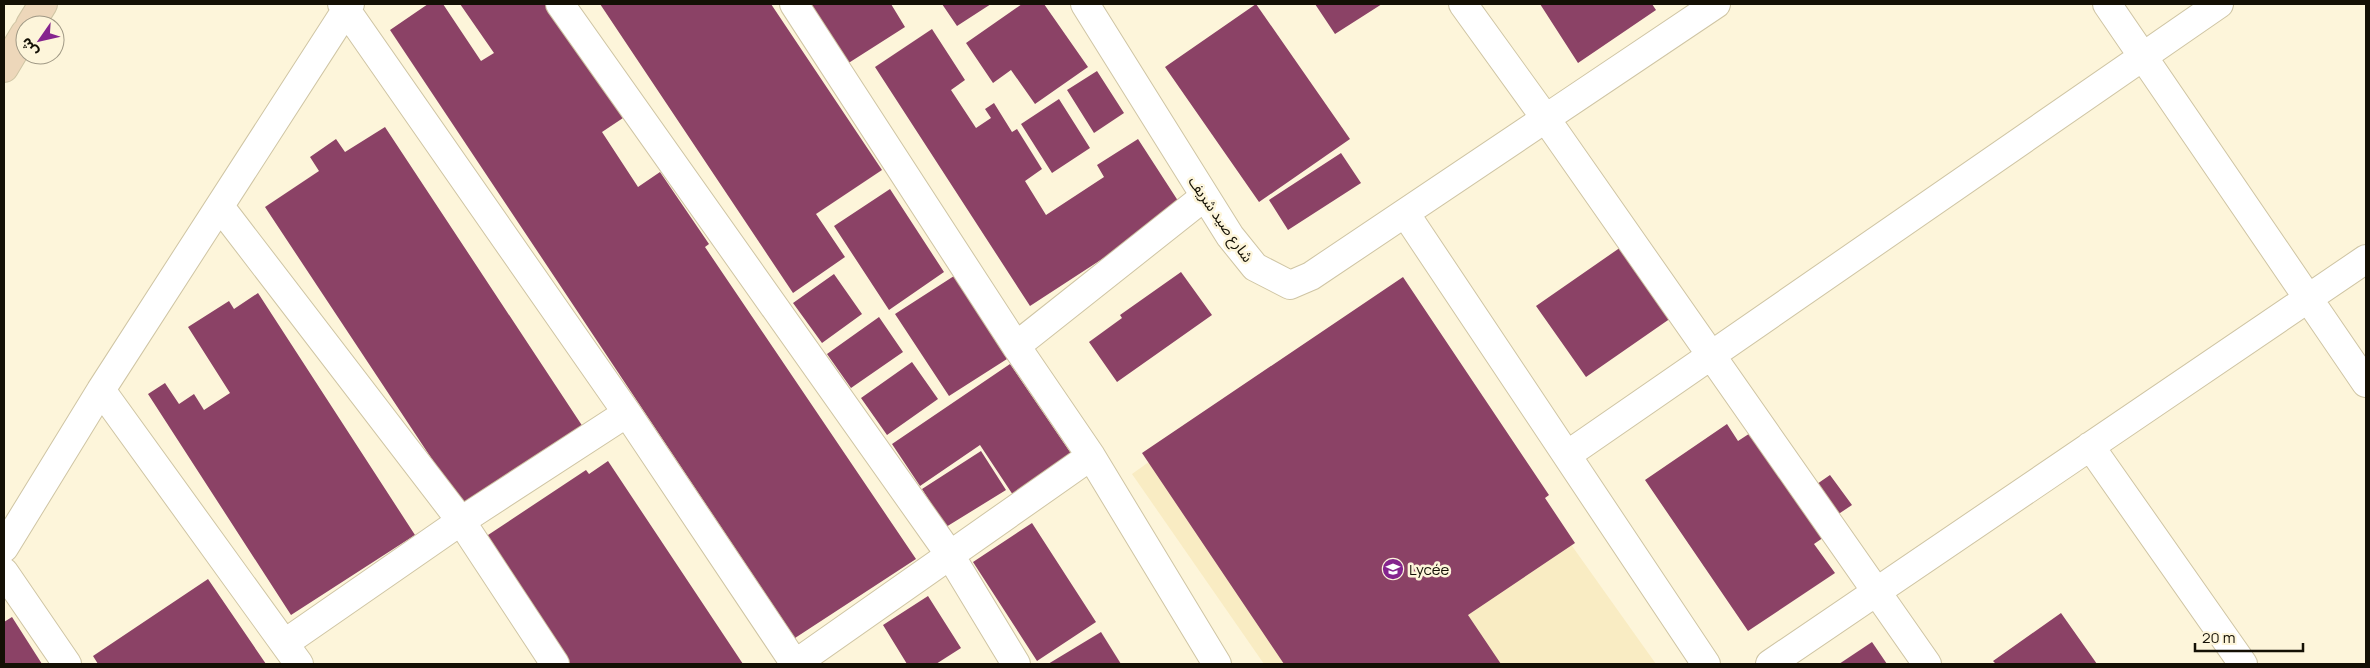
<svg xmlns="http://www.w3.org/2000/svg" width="2370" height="668" viewBox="0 0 2370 668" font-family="Manrope,'Noto Sans Arabic',sans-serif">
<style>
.built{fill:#f9ecc3}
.building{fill:#8b4266}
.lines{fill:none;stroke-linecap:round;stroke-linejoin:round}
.street-casing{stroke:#cfc5a4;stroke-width:30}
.secondary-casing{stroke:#cfc5a4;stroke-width:30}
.street{stroke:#fff;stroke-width:28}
.secondary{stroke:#edd7ba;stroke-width:28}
.labels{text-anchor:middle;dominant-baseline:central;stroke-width:5;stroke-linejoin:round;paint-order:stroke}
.street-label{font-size:15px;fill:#141005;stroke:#fdf5da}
.poi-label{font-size:15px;fill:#141005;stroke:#fdf5da;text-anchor:start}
</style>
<rect width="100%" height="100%" fill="#fdf5da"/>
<!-- built -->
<path class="built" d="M1390,290L1656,664H1264L1132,474Z"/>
<!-- building -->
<path class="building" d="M428,4H443L481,61L494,53L460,4H546L623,118L602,132L638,187L660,172L709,244L705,247L916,559L795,638L390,30Z
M600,4H771L882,170L816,214L845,257L793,293Z
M808,4H891L905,27L847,64Z
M942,4H991L957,26Z
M1022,4H1044L1088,67L1035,104L1011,70L993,83L966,43Z
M1256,4L1350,139L1259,202L1165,67Z
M1315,4H1382L1335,34Z
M1540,4H1652L1656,10L1578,63Z
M932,29L965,80L951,90L976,128L991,118L985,109L994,103L1012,132L1017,129L1042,169L1025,181L1046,215L1104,177L1097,165L1138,139L1182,207L1030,306L875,67Z
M1097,71L1124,113L1094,133L1067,90Z
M1059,99L1090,148L1052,173L1021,124Z
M385,127L583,427L463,506L265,207L319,171L310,157L336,139L345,152Z
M1341,153L1361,183L1288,230L1269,200Z
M890,189L944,272L889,310L834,226Z
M1621,247L1671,318L1586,377L1536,306Z
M1181,272L1212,315L1117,382L1089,342L1122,318L1120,315Z
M834,274L862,314L822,343L793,303Z
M954,276L1007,359L949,396L895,314Z
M1403,277L1549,495L1545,498L1575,543L1468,615L1501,664H1284L1142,453Z
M258,293L415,535L291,615L148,394L165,383L179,404L194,394L204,410L230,393L188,327L229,301L234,309Z
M879,317L903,352L851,388L827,354Z
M912,362L938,399L887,435L861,398Z
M1010,364L1072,455L1013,495L980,445L920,486L892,444Z
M1727,424L1738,441L1758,428L1830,533L1814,544L1835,573L1748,631L1645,480Z
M981,451L1006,490L946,527L922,489Z
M608,461L743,664H569L485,537L586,470L589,474Z
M1830,475L1852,505L1825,523L1817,484Z
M1032,523L1096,622L1037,661L973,562Z
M208,579L266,664H98L93,656Z
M928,596L961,648L936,664H907L883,625Z
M2061,613L2097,664H1996L1993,661Z
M12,617L42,664H4V622Z
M1101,632L1121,664H1048Z
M1872,642L1887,664H1839Z"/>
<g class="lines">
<!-- street casing -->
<g class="street-casing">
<path id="street" d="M342,4L627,413L795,664
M560,4L950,555L1016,664
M794,4L1016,346L1091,456L1217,664
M1085,4L1230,236L1255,267L1290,285L1311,276L1716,4
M1463,4L1546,119L1927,664
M2107,4L2366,383
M221,208L461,521L555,664
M1405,213L1706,664
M1016,346L1204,197
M101,390L299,664
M2090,446L2243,664
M1567,455L2219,4
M4,548L101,390L350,4
M4,572L67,664
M285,643L461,521L627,413
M795,664L1091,456
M1770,664L2366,259"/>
</g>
<!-- secondary casing -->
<g class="secondary-casing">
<path id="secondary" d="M30,25L43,4
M4,68L25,33"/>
</g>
<!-- street -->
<use href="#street" class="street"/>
<!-- secondary -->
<use href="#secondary" class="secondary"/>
</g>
<!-- icons -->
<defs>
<g id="school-disc" transform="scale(1.125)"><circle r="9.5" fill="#85248e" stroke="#fdf5da"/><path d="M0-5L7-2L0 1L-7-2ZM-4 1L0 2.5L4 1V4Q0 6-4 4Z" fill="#fff"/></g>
</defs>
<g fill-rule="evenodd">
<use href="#school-disc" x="1393" y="569"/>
</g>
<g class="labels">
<!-- street labels -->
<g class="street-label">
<text transform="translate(1221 219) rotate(55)">شارع صيد شريف</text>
</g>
<!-- poi labels -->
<g class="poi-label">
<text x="1409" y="569">Lycée</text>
</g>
</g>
<!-- border -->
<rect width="2370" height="668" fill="none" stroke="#141005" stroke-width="10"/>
<!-- north arrow -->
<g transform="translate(40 40) rotate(236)"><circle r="24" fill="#fdf5da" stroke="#a09985"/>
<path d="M0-4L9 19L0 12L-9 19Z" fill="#85248e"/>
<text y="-8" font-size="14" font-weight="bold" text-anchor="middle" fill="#141005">ش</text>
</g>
<!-- scale -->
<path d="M2195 643v8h108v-8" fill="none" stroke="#141005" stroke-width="2.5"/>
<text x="2202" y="643" font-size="15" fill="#141005" stroke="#fdf5da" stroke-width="4" paint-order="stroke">20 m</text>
</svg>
